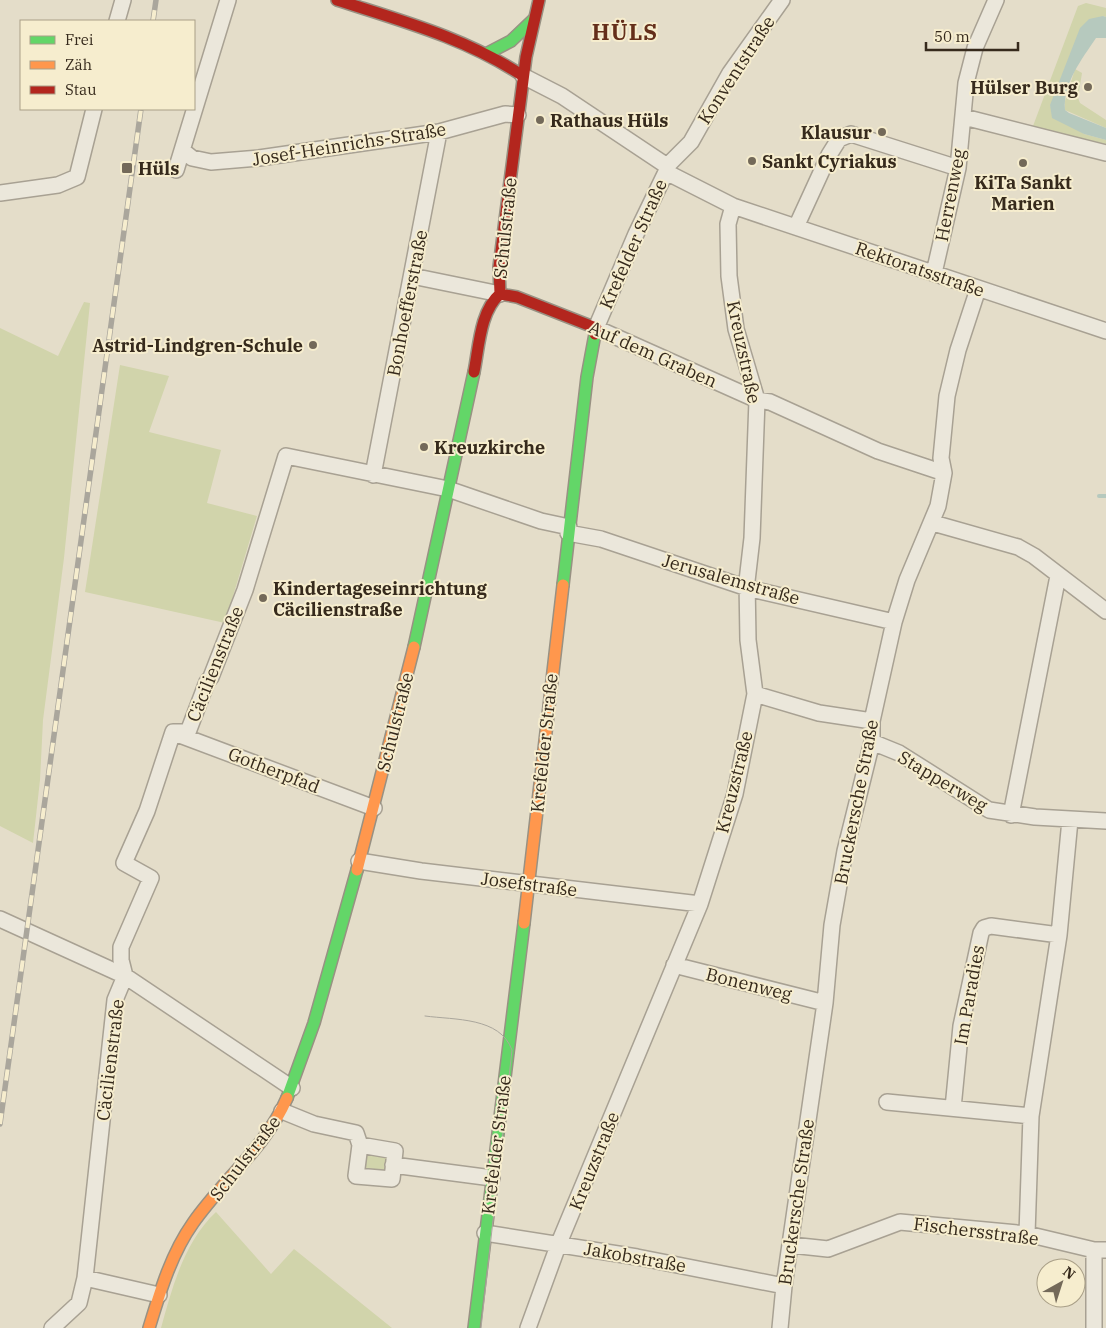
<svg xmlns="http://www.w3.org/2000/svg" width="1106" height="1328" viewBox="0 0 1106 1328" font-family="'IBM Plex Serif',serif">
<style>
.green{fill:#d1d4ab}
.water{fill:#b6c9be}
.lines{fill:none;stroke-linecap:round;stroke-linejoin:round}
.stream{stroke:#b6c9be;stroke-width:4}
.street-casing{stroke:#a8a193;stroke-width:18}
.fast-casing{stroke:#989183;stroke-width:14}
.slow-casing{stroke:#989183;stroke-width:14}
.jam-casing{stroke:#989183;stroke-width:14}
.street{stroke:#ebe7db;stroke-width:15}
.fast{stroke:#63d668;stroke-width:11}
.slow{stroke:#ff974d;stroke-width:11}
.jam{stroke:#b3261e;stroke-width:11}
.tram{stroke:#aaa69c;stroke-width:1}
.rail-casing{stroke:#aaa69c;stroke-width:5.5}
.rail{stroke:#f6edce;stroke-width:4;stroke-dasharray:11;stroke-linecap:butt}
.poi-dot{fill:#736959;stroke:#f6edce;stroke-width:2}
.labels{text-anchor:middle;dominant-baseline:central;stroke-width:4;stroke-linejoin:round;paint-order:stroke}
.street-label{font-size:18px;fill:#362a1c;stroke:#f6edce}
.poi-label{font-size:18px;font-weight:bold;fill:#362a1c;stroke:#f6edce;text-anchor:start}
.district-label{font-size:22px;font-weight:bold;letter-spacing:1px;fill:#642e1a;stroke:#f6edce}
</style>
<rect width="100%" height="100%" fill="#e4ddc9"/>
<!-- green -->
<path class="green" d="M1086,3L1106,8V17L1103,16L1050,106L1084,134L1106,140V149L1035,130L1033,126L1078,6Z
M1075,69L1082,73L1078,98L1080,103L1106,120V128L1065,110V101Z
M84,302L90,303L64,558L43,720L40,780L33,843L0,826V328L58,356Z
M120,365L169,376L149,432L221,450L207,503L257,516L225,623L85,592Z
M362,1154L387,1157L385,1174L361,1171Z
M216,1212L271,1274L294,1249L392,1328H161C172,1288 184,1242 216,1212Z"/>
<!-- water -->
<path class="water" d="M1103,16L1106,17V38H1096C1082,59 1063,83 1065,110L1069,113L1106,128V140L1084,134L1052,118L1050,105L1080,28L1089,19Z"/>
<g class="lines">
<!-- stream -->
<path class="stream" d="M1099,496H1106"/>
<!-- street casing -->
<g class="street-casing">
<path id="street" d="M782,0L730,73L691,142L667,166L666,172L733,206L1106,331
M117,21L123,0
M523,76L562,96L667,166
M964,117L1106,153
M182,150L192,158L211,162L259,158L439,132L505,114L518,115
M176,170L228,0
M666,172L636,234L596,328L757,400L770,402L878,451L944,473
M0,193L58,185L77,177L94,109
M796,227L829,155L839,139L851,134L958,168
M934,273L958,168L966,83L975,48L996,0
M412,276L500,294
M373,475L439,132
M933,523L1018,547L1034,556L1106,611
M568,533L601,539L747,588L894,622
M755,694L819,713L872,721
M177,734L374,808
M872,742L899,753L989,810L1035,817L1106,821
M1011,815L1058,576
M359,861L421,871L700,904
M0,919L125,976L292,1088
M674,965L825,1003
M887,1102L1031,1116
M953,1108L961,1026L981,933L984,928L991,926L1059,935
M282,1111L314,1124L356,1133L360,1145L356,1176L392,1179L395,1151L360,1145
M393,1165L492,1178
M485,1233L637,1257L784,1286
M1027,1234L1031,1116L1059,935L1070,820
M791,1245L828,1249L900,1222L1027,1234L1094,1250H1106
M85,1278L159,1295
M52,1328L79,1303L85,1278L115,1000L125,976L121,960V947L151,878L124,863L147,811L173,732H188L207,682L211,677L245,590L286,456L448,489L541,521L569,527
M528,1328L559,1243L700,904L735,794L755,694L748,640L747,581L752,538L757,400L736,329L729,276L728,224L733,206
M780,1328L784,1286L825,1003L832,925L845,851L872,742V721L894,622L907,580L938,506L944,473L941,458L947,396L958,350L978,289
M1094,1328V1250"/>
</g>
<!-- fast casing -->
<g class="fast-casing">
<path id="fast" d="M488,53L511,41L533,20
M563,585L587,377L595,334
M414,647L474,372
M287,1098L314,1023L357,870
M474,1328L524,923"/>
</g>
<!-- slow casing -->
<g class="slow-casing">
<path id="slow" d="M357,870L414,647
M524,923L563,585
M149,1328C160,1292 171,1254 193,1223C223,1180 266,1147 287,1098"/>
</g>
<!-- jam casing -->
<g class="jam-casing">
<path id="jam" d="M337,0C402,21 466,38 523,76
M500,294L499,267L526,57L539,0
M500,294L517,297L596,328L595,334
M474,372C479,347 480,311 500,294"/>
</g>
<!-- street -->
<use href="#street" class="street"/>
<!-- fast -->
<use href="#fast" class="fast"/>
<!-- slow -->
<use href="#slow" class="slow"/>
<!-- jam -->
<use href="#jam" class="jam"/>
<!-- tram -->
<path class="tram" d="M425,1016C455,1020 500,1017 512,1050L481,1328"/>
<!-- rail casing -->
<g class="rail-casing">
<path id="rail" d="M153,21L156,0
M0,1124L141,109"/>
</g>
<!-- rail -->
<use href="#rail" class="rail"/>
</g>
<!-- markers -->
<g class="poi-dot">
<circle cx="1088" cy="87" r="5"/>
<circle cx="540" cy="120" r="5"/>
<circle cx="882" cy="132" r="5"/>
<circle cx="752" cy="161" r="5"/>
<circle cx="1023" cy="163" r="5"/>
<rect x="121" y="162" width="12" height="12" rx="2.5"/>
<circle cx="313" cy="345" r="5"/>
<circle cx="424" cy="447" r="5"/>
<circle cx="263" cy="598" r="5"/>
</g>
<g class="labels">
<!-- street labels -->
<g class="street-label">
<text transform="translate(736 70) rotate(-57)">Konventstraße</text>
<text transform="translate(349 144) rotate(-9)">Josef-Heinrichs-Straße</text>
<text transform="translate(950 195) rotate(-79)">Herrenweg</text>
<text transform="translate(505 228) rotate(-84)">Schulstraße</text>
<text transform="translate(633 244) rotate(-66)">Krefelder Straße</text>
<text transform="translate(920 269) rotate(19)">Rektoratsstraße</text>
<text transform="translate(407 303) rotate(-79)">Bonhoefferstraße</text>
<text transform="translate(744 352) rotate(78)">Kreuzstraße</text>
<text transform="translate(653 354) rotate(24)">Auf dem Graben</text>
<text transform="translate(731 579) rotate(16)">Jerusalemstraße</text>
<text transform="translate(215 664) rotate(-68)">Cäcilienstraße</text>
<text transform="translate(395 722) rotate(-76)">Schulstraße</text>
<text transform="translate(544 743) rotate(-84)">Krefelder Straße</text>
<text transform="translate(274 770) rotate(21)">Gotherpfad</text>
<text transform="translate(943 781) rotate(31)">Stapperweg</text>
<text transform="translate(734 782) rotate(-76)">Kreuzstraße</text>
<text transform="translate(856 802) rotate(-79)">Bruckersche Straße</text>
<text transform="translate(529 884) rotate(7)">Josefstraße</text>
<text transform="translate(749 984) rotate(14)">Bonenweg</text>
<text transform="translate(969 995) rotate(-80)">Im Paradies</text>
<text transform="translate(110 1060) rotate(-83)">Cäcilienstraße</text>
<text transform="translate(496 1145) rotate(-83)">Krefelder Straße</text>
<text transform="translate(245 1158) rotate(-52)">Schulstraße</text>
<text transform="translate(594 1161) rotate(-68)">Kreuzstraße</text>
<text transform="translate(796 1202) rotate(-82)">Bruckersche Straße</text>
<text transform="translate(976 1231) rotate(7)">Fischersstraße</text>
<text transform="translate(635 1257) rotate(10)">Jakobstraße</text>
</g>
<!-- poi labels -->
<g class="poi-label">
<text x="1078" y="87" text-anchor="end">Hülser Burg</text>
<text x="550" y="120">Rathaus Hüls</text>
<text x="872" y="132" text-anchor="end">Klausur</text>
<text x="762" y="161">Sankt Cyriakus</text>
<text x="138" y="168">Hüls</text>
<text x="1023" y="182" text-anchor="middle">KiTa Sankt<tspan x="1023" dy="21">Marien</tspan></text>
<text x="303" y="345" text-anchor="end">Astrid-Lindgren-Schule</text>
<text x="434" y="447">Kreuzkirche</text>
<text x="273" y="588">Kindertageseinrichtung<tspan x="273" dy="21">Cäcilienstraße</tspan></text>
</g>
<!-- district labels -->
<g class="district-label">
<text x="625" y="31">HÜLS</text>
</g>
</g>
<!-- legend -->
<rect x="20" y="20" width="175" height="90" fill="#f6edce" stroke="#a99f87"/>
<rect x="30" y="36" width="25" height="8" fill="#63d668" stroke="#a99f87"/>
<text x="65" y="45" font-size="15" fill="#362a1c">Frei</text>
<rect x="30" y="61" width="25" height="8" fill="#ff974d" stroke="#a99f87"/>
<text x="65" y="70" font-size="15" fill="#362a1c">Zäh</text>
<rect x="30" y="86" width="25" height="8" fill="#b3261e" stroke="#a99f87"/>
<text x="65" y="95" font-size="15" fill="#362a1c">Stau</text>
<!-- north arrow -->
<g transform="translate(1061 1283) rotate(39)"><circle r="24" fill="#f6edce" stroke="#a99f87"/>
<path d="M0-4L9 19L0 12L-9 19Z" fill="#736959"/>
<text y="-8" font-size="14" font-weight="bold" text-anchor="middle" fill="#362a1c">N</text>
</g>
<!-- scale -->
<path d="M926 42v8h92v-8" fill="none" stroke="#362a1c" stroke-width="2.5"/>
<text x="934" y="42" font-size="15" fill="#362a1c" stroke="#f6edce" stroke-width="4" paint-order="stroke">50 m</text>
</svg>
